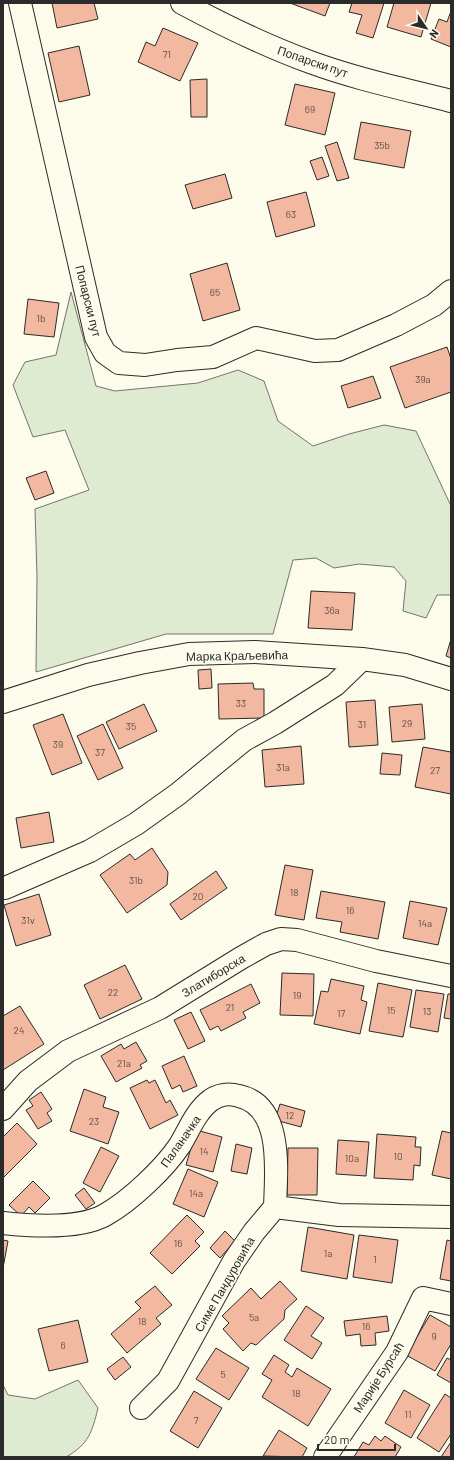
<svg xmlns="http://www.w3.org/2000/svg" width="454" height="1460" viewBox="0 0 454 1460" font-family="Barlow,sans-serif">
<style>
.green{fill:#deebd1;stroke:#74746e}
.building{fill:#f2b8a0;stroke:#2b2b2b}
.lines{fill:none;stroke-linecap:round;stroke-linejoin:round}
.minor-casing{stroke:#2b2b2b;stroke-width:24}
.minor{stroke:#fdfbea;stroke-width:22}
.labels{text-anchor:middle;dominant-baseline:central;stroke-width:3;stroke-linejoin:round;paint-order:stroke}
.number-label{font-size:10px;fill:#5d4e48}
.street-label{font-size:12px;fill:#2b2b2b;stroke:#fdfbea}
</style>
<rect width="100%" height="100%" fill="#fdfbea"/>
<!-- green -->
<path class="green" d="M71,292L96,386L115,391L198,383L238,370L264,381L278,421L313,446L349,434L384,425L416,431L451,506V595H437L426,618L403,611L406,581L394,567L359,564L334,568L316,558L293,560L273,634H166L36,672L37,576L35,509L89,490L65,430L33,437L13,385L25,362L56,355Z
M78,1380L98,1408C92,1432 89,1444 66,1457H3V1385L8,1395L35,1399Z"/>
<!-- building -->
<path class="building" d="M52,3H94L98,19L57,28Z
M290,3H330L325,16Z
M352,3H384L373,38L356,33L362,15L349,12Z
M394,3H431L421,37L387,27Z
M451,11V47L431,39L439,19L447,22Z
M163,28L198,43L180,81L138,62L146,42L155,46Z
M79,46L90,95L59,102L48,53Z
M207,79V117H191L190,80Z
M295,84L335,93L325,135L285,125Z
M361,122L411,131L404,168L354,159Z
M337,142L349,178L337,181L325,146Z
M322,157L329,176L317,180L310,161Z
M225,174L232,198L193,209L185,185Z
M306,192L315,226L276,237L267,202Z
M227,263L240,310L203,321L190,274Z
M28,299L59,303L54,337L24,334Z
M447,347L451,359V392L405,408L390,367Z
M373,376L381,398L348,408L341,386Z
M46,471L54,493L35,500L26,478Z
M311,591L355,593L352,630L308,628Z
M451,639V658L446,656Z
M211,669L212,688L199,689L198,670Z
M253,683L254,689H264V718L219,719L218,684Z
M375,700L378,745L349,747L346,702Z
M144,704L157,731L119,749L106,722Z
M422,704L425,739L392,742L389,707Z
M63,714L82,763L52,775L33,725Z
M103,724L123,768L98,780L77,736Z
M301,746L304,784L265,787L262,750Z
M423,747L451,752V794L415,787Z
M382,753L402,755L400,775L380,774Z
M49,812L54,842L21,848L16,818Z
M152,848L168,872L167,885L127,913L100,875L130,854L135,860Z
M285,865L313,870L304,920L275,915Z
M216,871L227,888L181,920L170,904Z
M321,891L385,902L378,939L340,932L342,922L316,918Z
M39,894L51,935L16,946L4,905Z
M410,901L447,908L438,945L403,938Z
M125,965L142,999L100,1019L84,985Z
M282,973L314,974L313,1016L280,1015Z
M331,979L364,986L361,1000L367,1002L360,1034L314,1024L321,991L328,992Z
M378,983L412,990L403,1037L369,1031Z
M251,984L260,1003L243,1012L246,1018L221,1031L218,1026L210,1030L200,1010Z
M416,990L444,994L438,1032L410,1027Z
M448,994H451V1019L444,1018Z
M20,1006L44,1044L3,1070V1016Z
M191,1012L205,1041L188,1049L174,1020Z
M136,1042L147,1061L140,1065L142,1068L116,1082L101,1056L121,1044L124,1049Z
M184,1056L197,1086L183,1092L180,1085L172,1089L162,1066Z
M147,1080L149,1083L155,1080L166,1103L170,1100L178,1115L150,1129L130,1088Z
M84,1089L106,1097L103,1107L119,1112L108,1144L70,1131Z
M41,1092L52,1109L47,1113L52,1121L38,1129L26,1110L33,1106L29,1100Z
M280,1104L305,1111L301,1127L275,1120Z
M17,1123L37,1144L3,1178V1137Z
M196,1130L222,1137L213,1172L186,1165Z
M442,1131L451,1133V1179L432,1175Z
M377,1134L416,1137L415,1147H421L420,1166L414,1165L413,1180L374,1178Z
M338,1140L369,1142L366,1176L336,1174Z
M236,1144L252,1148L247,1174L231,1171Z
M101,1147L119,1156L100,1192L83,1183Z
M288,1148H318L317,1195H287Z
M188,1169L218,1182L204,1217L173,1204Z
M33,1181L50,1198L35,1213L29,1207L21,1216L9,1205Z
M84,1188L95,1203L86,1209L75,1195Z
M187,1215L204,1232L195,1241L200,1246L172,1274L150,1253Z
M308,1227L354,1235L347,1279L301,1271Z
M225,1231L235,1241L220,1258L210,1248Z
M359,1235L398,1240L392,1283L353,1277Z
M3,1240L8,1241L3,1268Z
M447,1240L451,1241V1281L440,1279Z
M280,1281L297,1299L285,1310L284,1319L256,1345L251,1343L243,1351L223,1329L229,1323L222,1316L251,1288L261,1299Z
M155,1286L172,1305L156,1318L161,1324L127,1353L111,1334L141,1308L135,1302Z
M306,1306L324,1318L311,1336L322,1343L312,1359L284,1340Z
M430,1315L451,1327V1344L435,1371L406,1355Z
M387,1316L389,1331L375,1333L376,1345L361,1346L360,1334L346,1336L344,1321Z
M78,1320L88,1362L49,1371L38,1329Z
M216,1348L249,1368L229,1400L196,1379Z
M274,1355L289,1365L285,1372L292,1377L297,1368L331,1389L308,1426L262,1397L272,1380L262,1374Z
M123,1357L131,1367L115,1380L107,1369Z
M447,1358L451,1360V1383L437,1375Z
M404,1390L430,1405L411,1438L385,1423Z
M194,1391L222,1408L198,1448L170,1431Z
M445,1394L451,1398V1434L439,1452L417,1438Z
M279,1430L307,1448L302,1457L263,1456Z
M375,1436L381,1441L385,1436L401,1447L395,1457H354L363,1442L369,1445Z
M451,1442V1457H441Z"/>
<g class="lines">
<!-- minor casing -->
<g class="minor-casing">
<path id="minor" d="M20,3L96,337L105,353L119,363L145,365L177,360L213,357L256,338L315,351L338,350L396,325L434,305L451,291
M182,3C223,25 266,46 310,62C356,79 404,89 451,101
M3,702L88,675L140,663L189,654L255,652L362,659L405,665L451,679
M5,888L90,851L136,824L178,794L244,740L275,723L335,685L362,659
M3,1109L28,1081L68,1051L160,1008L241,958L266,944L281,939L297,940L376,961L451,976
M3,1223C31,1226 80,1229 105,1215C130,1201 164,1169 180,1145C189,1130 196,1111 211,1100C220,1094 228,1093 239,1096C284,1106 276,1172 275,1207
M141,1408L168,1381L234,1261L254,1232L275,1207L339,1215L451,1217
M325,1457L397,1352L423,1298L451,1304"/>
</g>
<!-- minor -->
<use href="#minor" class="minor"/>
</g>
<g class="labels">
<!-- number labels -->
<g class="number-label">
<text x="167" y="54">71</text>
<text x="310" y="109">69</text>
<text x="382" y="145">35b</text>
<text x="291" y="214">63</text>
<text x="215" y="292">65</text>
<text x="41" y="318">1b</text>
<text x="423" y="379">39a</text>
<text x="332" y="610">36a</text>
<text x="241" y="703">33</text>
<text x="407" y="723">29</text>
<text x="362" y="724">31</text>
<text x="131" y="726">35</text>
<text x="58" y="744">39</text>
<text x="100" y="752">37</text>
<text x="283" y="767">31a</text>
<text x="435" y="770">27</text>
<text x="136" y="880">31b</text>
<text x="294" y="892">18</text>
<text x="198" y="896">20</text>
<text x="350" y="910">16</text>
<text x="28" y="920">31v</text>
<text x="425" y="923">14a</text>
<text x="113" y="992">22</text>
<text x="297" y="995">19</text>
<text x="230" y="1007">21</text>
<text x="391" y="1010">15</text>
<text x="427" y="1011">13</text>
<text x="341" y="1013">17</text>
<text x="19" y="1030">24</text>
<text x="124" y="1063">21a</text>
<text x="290" y="1115">12</text>
<text x="94" y="1121">23</text>
<text x="204" y="1151">14</text>
<text x="398" y="1156">10</text>
<text x="352" y="1158">10a</text>
<text x="196" y="1193">14a</text>
<text x="178" y="1243">16</text>
<text x="328" y="1253">1a</text>
<text x="375" y="1259">1</text>
<text x="254" y="1317">5a</text>
<text x="142" y="1321">18</text>
<text x="366" y="1326">16</text>
<text x="434" y="1336">9</text>
<text x="63" y="1345">6</text>
<text x="223" y="1374">5</text>
<text x="296" y="1393">18</text>
<text x="408" y="1414">11</text>
<text x="196" y="1420">7</text>
</g>
<!-- street labels -->
<g class="street-label">
<text transform="translate(313 61) rotate(19)">Попарски пут</text>
<text transform="translate(89 301) rotate(76)">Попарски пут</text>
<text transform="translate(237 655) rotate(-1)">Марка Краљевића</text>
<text transform="translate(213 975) rotate(-31)">Златиборска</text>
<text transform="translate(180 1141) rotate(-55)">Паланачка</text>
<text transform="translate(224 1284) rotate(-60)">Симе Пандуровића</text>
<text transform="translate(378 1377) rotate(-57)">Марије Бурсаћ</text>
</g>
</g>
<!-- border -->
<rect width="454" height="1460" fill="none" stroke="#2b2b2b" stroke-width="8"/>
<!-- north arrow -->
<g transform="translate(426 28) rotate(125)" stroke="#fdfbea" stroke-width="3" paint-order="stroke">
<path d="M0-3L7 15L0 10L-7 15Z" fill="#2b2b2b"/>
<text y="-6" font-size="11" font-weight="bold" text-anchor="middle" fill="#2b2b2b">N</text>
</g>
<!-- scale -->
<path d="M318 1444v6h77v-6" fill="none" stroke="#2b2b2b" stroke-width="2"/>
<text x="324" y="1444" font-size="12" fill="#2b2b2b" stroke="#fdfbea" stroke-width="3" paint-order="stroke">20 m</text>
</svg>
